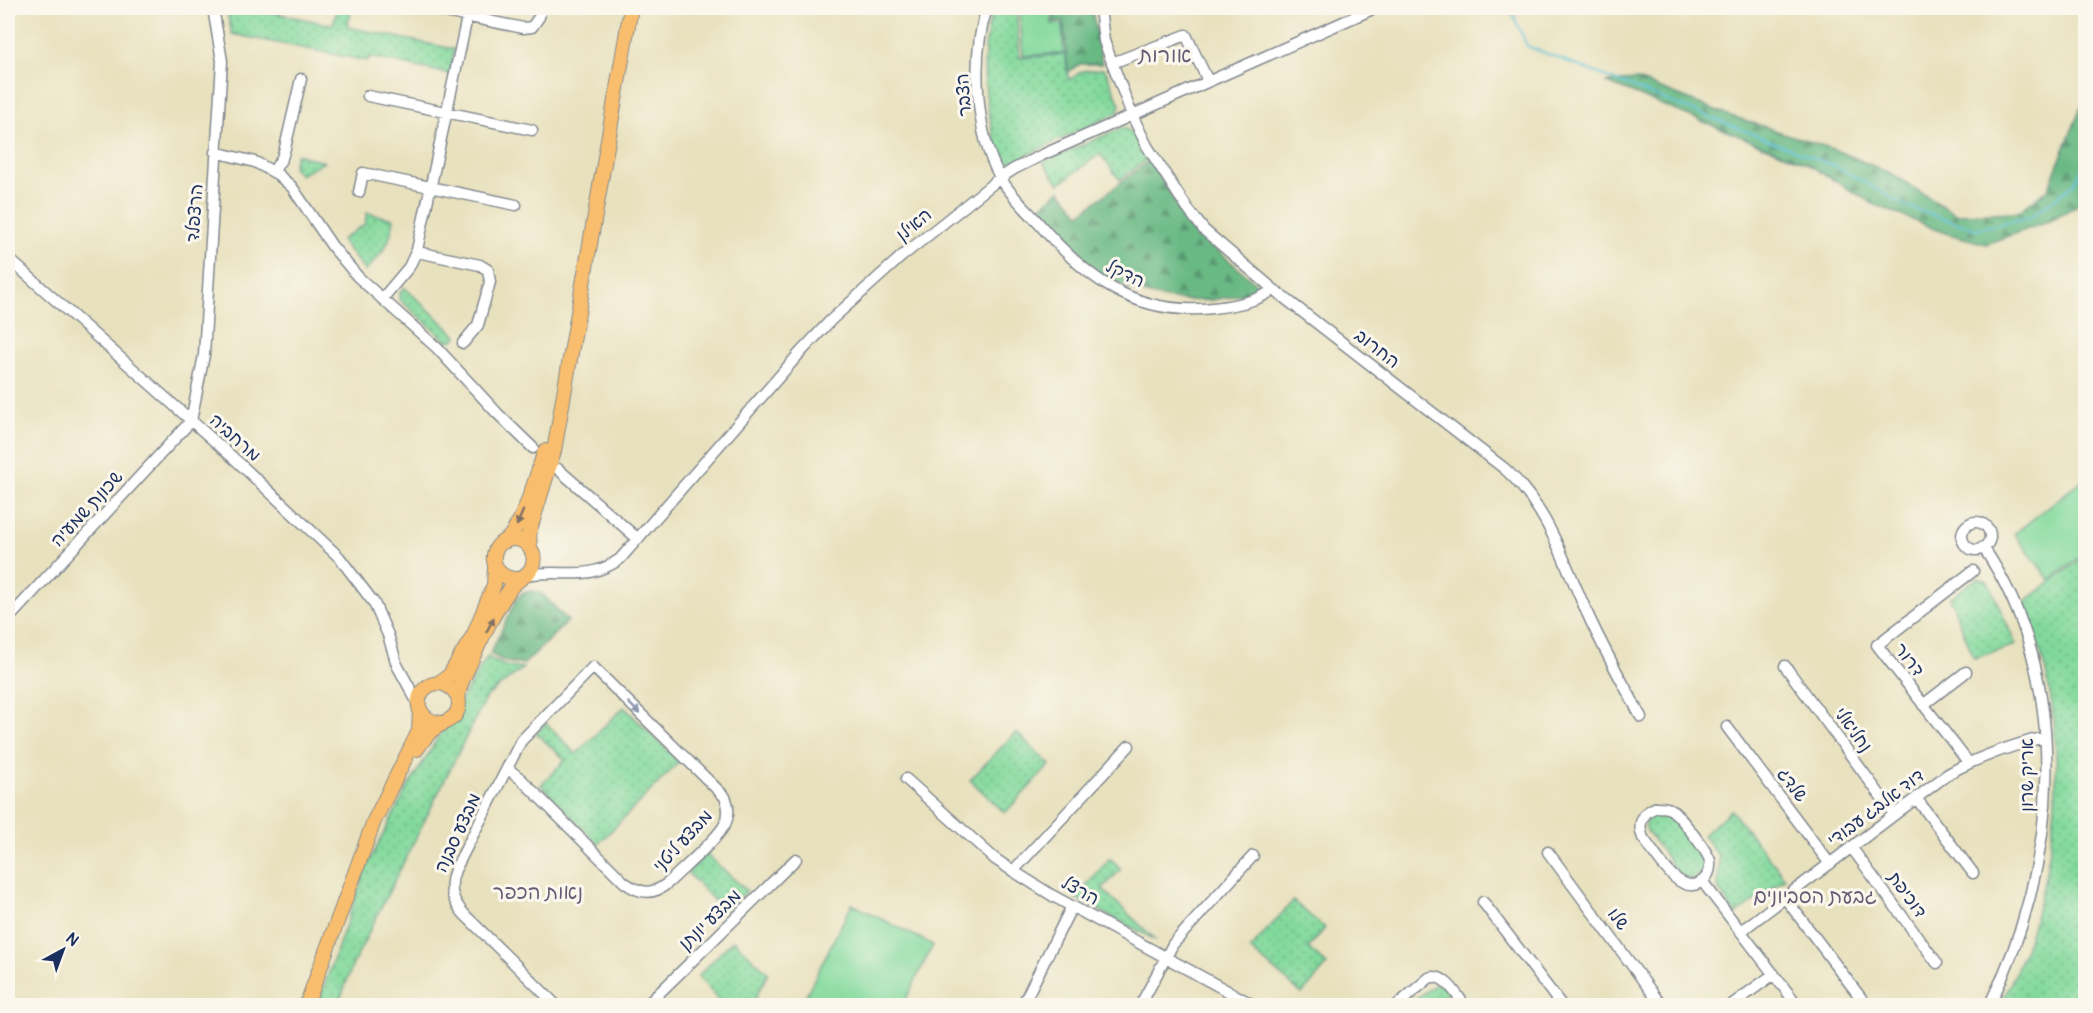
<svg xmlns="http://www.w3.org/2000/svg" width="2093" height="1013" viewBox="0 0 2093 1013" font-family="Pangolin,'Playpen Sans Hebrew',sans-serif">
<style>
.grass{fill:url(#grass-dots);stroke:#4e847d;stroke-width:1.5}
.forest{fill:url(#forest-firs);stroke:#427471;stroke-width:1.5}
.garden{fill:#82d99c;stroke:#4e847d;stroke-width:1.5}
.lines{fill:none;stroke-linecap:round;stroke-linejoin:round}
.stream{stroke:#57bfd4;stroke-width:2}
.minor-casing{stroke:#82888e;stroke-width:13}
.major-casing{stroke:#82888e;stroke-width:16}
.minor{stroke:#fff;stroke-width:10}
.major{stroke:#f9be6d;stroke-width:14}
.oneway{fill:#7f6f65}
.oneway2{fill:#8d97ae}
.labels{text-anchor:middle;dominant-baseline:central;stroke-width:6;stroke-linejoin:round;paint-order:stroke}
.street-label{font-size:18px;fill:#1b2f5e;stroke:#fbf7ec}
.neighbourhood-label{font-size:20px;fill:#675c76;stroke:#fbf7ec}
.quarter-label{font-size:21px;fill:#675c76;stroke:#fbf7ec}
</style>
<defs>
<pattern id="grass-dots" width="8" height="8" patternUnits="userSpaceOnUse" patternTransform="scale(1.5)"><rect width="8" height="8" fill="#82d99c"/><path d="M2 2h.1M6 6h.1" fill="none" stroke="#6ab082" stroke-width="1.8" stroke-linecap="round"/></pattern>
<pattern id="forest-firs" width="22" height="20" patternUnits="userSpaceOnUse" patternTransform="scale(1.5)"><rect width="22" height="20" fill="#69b984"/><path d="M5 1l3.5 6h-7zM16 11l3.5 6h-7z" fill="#56976f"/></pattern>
</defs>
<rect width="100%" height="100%" fill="#fbf7ec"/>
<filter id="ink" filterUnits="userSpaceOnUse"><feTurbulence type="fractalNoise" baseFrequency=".0167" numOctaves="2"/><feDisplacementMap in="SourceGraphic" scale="12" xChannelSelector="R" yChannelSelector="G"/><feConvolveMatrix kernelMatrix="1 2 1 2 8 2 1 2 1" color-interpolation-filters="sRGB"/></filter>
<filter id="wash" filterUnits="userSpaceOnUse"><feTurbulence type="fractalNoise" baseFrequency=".008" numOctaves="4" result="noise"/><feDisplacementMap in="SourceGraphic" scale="24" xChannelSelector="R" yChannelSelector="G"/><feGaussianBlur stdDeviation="1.35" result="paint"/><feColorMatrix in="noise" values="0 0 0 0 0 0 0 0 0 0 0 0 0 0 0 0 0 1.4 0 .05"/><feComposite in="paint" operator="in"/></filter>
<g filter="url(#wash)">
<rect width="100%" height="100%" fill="#e8e1be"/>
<!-- grass -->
<path class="grass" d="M226,8H251L333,25L337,8H352L347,27L454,49L450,74L370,57L367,61L232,34Z
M994,8H1016L1020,58L1065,54L1069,80L1082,71L1103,69L1107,73L1120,105L1117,113L1011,163L1004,162C996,154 995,142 993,132C983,91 979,48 994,8Z
M1122,128C1134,129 1142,148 1148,158L1120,180L1100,154L1059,184L1043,162Z
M296,154L324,162L300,175L293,167Z
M367,213L394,219C390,245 384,252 365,271L341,240L365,224Z
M404,287L457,336L453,340L447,341L400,300V293Z
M2085,556V1005H2000C2049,913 2069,784 2048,682C2043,655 2033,629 2023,603Z
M1977,578L1988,581L2016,645L1974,658L1950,598Z
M487,657L505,666L523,668L486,697L353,964L338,1005L317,1006L366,868L405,792Z
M624,707L679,762L598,844L541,785L565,760L536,733L546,723L576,754Z
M1016,732L1050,765L1005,813L970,780Z
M1662,810L1668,814L1703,859V871L1693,878H1684L1679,874L1648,833L1645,825L1649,816Z
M1731,810L1785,878L1736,915L1720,892L1718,887L1719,857L1703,835Z
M706,854L747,891L725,912L687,872Z
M1110,858L1121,869L1102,889L1156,940L1075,898Z
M1293,901L1325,928L1308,948L1327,965L1302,994L1250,949Z
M733,940L768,973L752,1005H723L698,976Z
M1436,984L1442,986L1449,992L1431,1005L1406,1006Z"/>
<!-- forest -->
<path class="forest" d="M1054,8H1092L1102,64H1080L1068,72L1063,21L1054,22Z
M1638,80L1728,115L1836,150L1892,174L1955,214L2018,212L2048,189L2082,105L2085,101V201L2047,222L1986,244L1945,233L1873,204L1806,163L1605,82Z
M1150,160L1183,216L1194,231L1257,284L1256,289C1210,309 1142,302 1101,274C1076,257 1056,233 1036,210L1060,190L1080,214Z
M534,591L542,594L568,621L524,664L506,662L490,654L517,598L523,592Z"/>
<!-- garden -->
<path class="garden" d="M1020,8H1051L1052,24H1062L1064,53L1023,56Z
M2085,478V553L2050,580L2014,534Z
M852,904L933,945L903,1005H801Z"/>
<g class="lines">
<!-- stream -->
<path class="stream" d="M1510,8L1527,46L1835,166L1908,207L1976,229L2030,217L2073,185L2086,163"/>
</g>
</g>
<g filter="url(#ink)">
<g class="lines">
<!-- minor casing -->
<g class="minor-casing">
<path id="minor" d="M426,8L523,28L532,27L539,17L541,8
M987,8C971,55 975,133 1000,177C1008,192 1023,206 1035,219C1083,276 1134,317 1213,308C1231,306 1260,302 1273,289
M1100,8L1104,41L1132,115L1147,146L1187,208L1204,230L1273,289L1505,469C1549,509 1564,563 1588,615C1604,650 1623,683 1641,717
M1112,63L1186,35L1208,81
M368,96L532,130
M215,152L255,162L277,174L292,187L332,246L358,277L437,348L497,413L533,448
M273,172L282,158L285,148L301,79
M359,192L363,173L516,205
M417,252L480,265L488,270L490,282L478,325L463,343
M8,258L239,463L339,557L374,603L388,635L397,665L419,705
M382,299L409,267L417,250L469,8
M558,469L638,539
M1962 536a14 14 0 1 1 28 0a14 14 0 1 1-28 0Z
M1983,547C2074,680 2059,867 1989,1006
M526,575C563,568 586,583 620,559L798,355L831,320L902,256L1000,178L1014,169L1042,155L1375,8
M8,619L191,421L204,355L222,61L213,8
M1785,666L1894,814
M1923,705L1966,672
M1727,727L1830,864
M1968,762L1877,645L1973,571
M507,768L521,779L624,882C640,894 653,896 669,882C683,868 717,840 725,824C729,816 729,806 725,797L593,667L521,741L455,870C448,888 452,901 465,915L557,1006
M906,779L995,859L1013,871L1053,896L1255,1006
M1916,798L1973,873
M1657,807C1662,807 1666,807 1670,809C1679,814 1708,852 1710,861C1711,870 1708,877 1701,882C1679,897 1655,853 1643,838C1637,824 1642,812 1657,807Z
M1851,847L1937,963
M1548,852L1662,1006
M1013,871L1129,746
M1702,881L1798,1006
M1785,898L1867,1006
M1483,902L1562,1006
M1741,931L1948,774C1978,757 2010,746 2045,737
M646,1006L796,859
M1022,1006L1072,906
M1140,1006L1173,944L1253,856
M1396,1006L1429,978C1444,972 1457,995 1465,1006
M1730,1006L1774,974"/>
</g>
<!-- major casing -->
<g class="major-casing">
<path id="major" d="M506,541C524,523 536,476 545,451
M530,547L529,533L554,451L631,8
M438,683L449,676L474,634L494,585L495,567
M458,697L461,683C476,651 490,617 510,589C516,579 528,577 532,567C538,553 526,538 512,539C486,541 488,579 517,579
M417,749C422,741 428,734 435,728C443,722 453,721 457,712C467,690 436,672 422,692C412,708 426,723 442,723
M306,1006L374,821L419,731L420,711"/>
</g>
<!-- minor -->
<use href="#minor" class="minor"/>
<!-- major -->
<use href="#major" class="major"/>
</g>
<!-- one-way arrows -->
<defs><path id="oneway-solid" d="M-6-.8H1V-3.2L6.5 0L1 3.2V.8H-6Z" transform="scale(1.5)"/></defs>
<g class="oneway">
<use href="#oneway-solid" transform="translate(520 518) rotate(113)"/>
<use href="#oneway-solid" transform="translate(490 625) rotate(-63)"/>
</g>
<use class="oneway2" href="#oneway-solid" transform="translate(634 708) rotate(45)"/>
</g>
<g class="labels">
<!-- street labels -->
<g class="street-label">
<text transform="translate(964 95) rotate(-94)">הצבר</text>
<text transform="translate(195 213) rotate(-86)">הרצפלד</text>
<text transform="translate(914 225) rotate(-39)">האילן</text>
<text transform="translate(1125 274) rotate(26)">הדקל</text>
<text transform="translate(1377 349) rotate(38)">החרוב</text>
<text transform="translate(235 438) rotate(42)">מרחביה</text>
<text transform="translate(87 509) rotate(-47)">שכונת שמעיה</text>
<text transform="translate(1909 660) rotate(52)">דרור</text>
<text transform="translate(1853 730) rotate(54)">נחליאלי</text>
<text transform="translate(2027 775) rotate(-90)">אריק שרון</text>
<text transform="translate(1792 785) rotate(53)">שלדג</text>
<text transform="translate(1876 808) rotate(-37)">דוד אלבג עבודי</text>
<text transform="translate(458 833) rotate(-65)">מבצע סבנה</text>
<text transform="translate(683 841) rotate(-47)">מבצע ליטני</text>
<text transform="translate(1080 891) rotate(29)">הרצל</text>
<text transform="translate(1907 895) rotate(54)">דוכיפת</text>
<text transform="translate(1618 919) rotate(53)">שלו</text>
<text transform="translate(710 920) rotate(-44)">מבצע יונתן</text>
</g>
<!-- neighbourhood labels -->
<g class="neighbourhood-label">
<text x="538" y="892">נאות הכפר</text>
<text x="1815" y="896">גבעת הסביונים</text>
</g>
<!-- quarter labels -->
<g class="quarter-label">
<text x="1165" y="55">אורות</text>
</g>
</g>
<!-- margin -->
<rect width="2093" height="1013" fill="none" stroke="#fbf7ec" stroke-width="30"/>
<!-- north arrow -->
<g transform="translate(63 950) rotate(41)" stroke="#fbf7ec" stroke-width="4.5" paint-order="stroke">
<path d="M0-4.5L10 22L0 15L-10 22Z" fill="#1b2f5e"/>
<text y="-9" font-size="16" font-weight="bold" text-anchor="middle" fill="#1b2f5e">N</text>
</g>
</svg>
